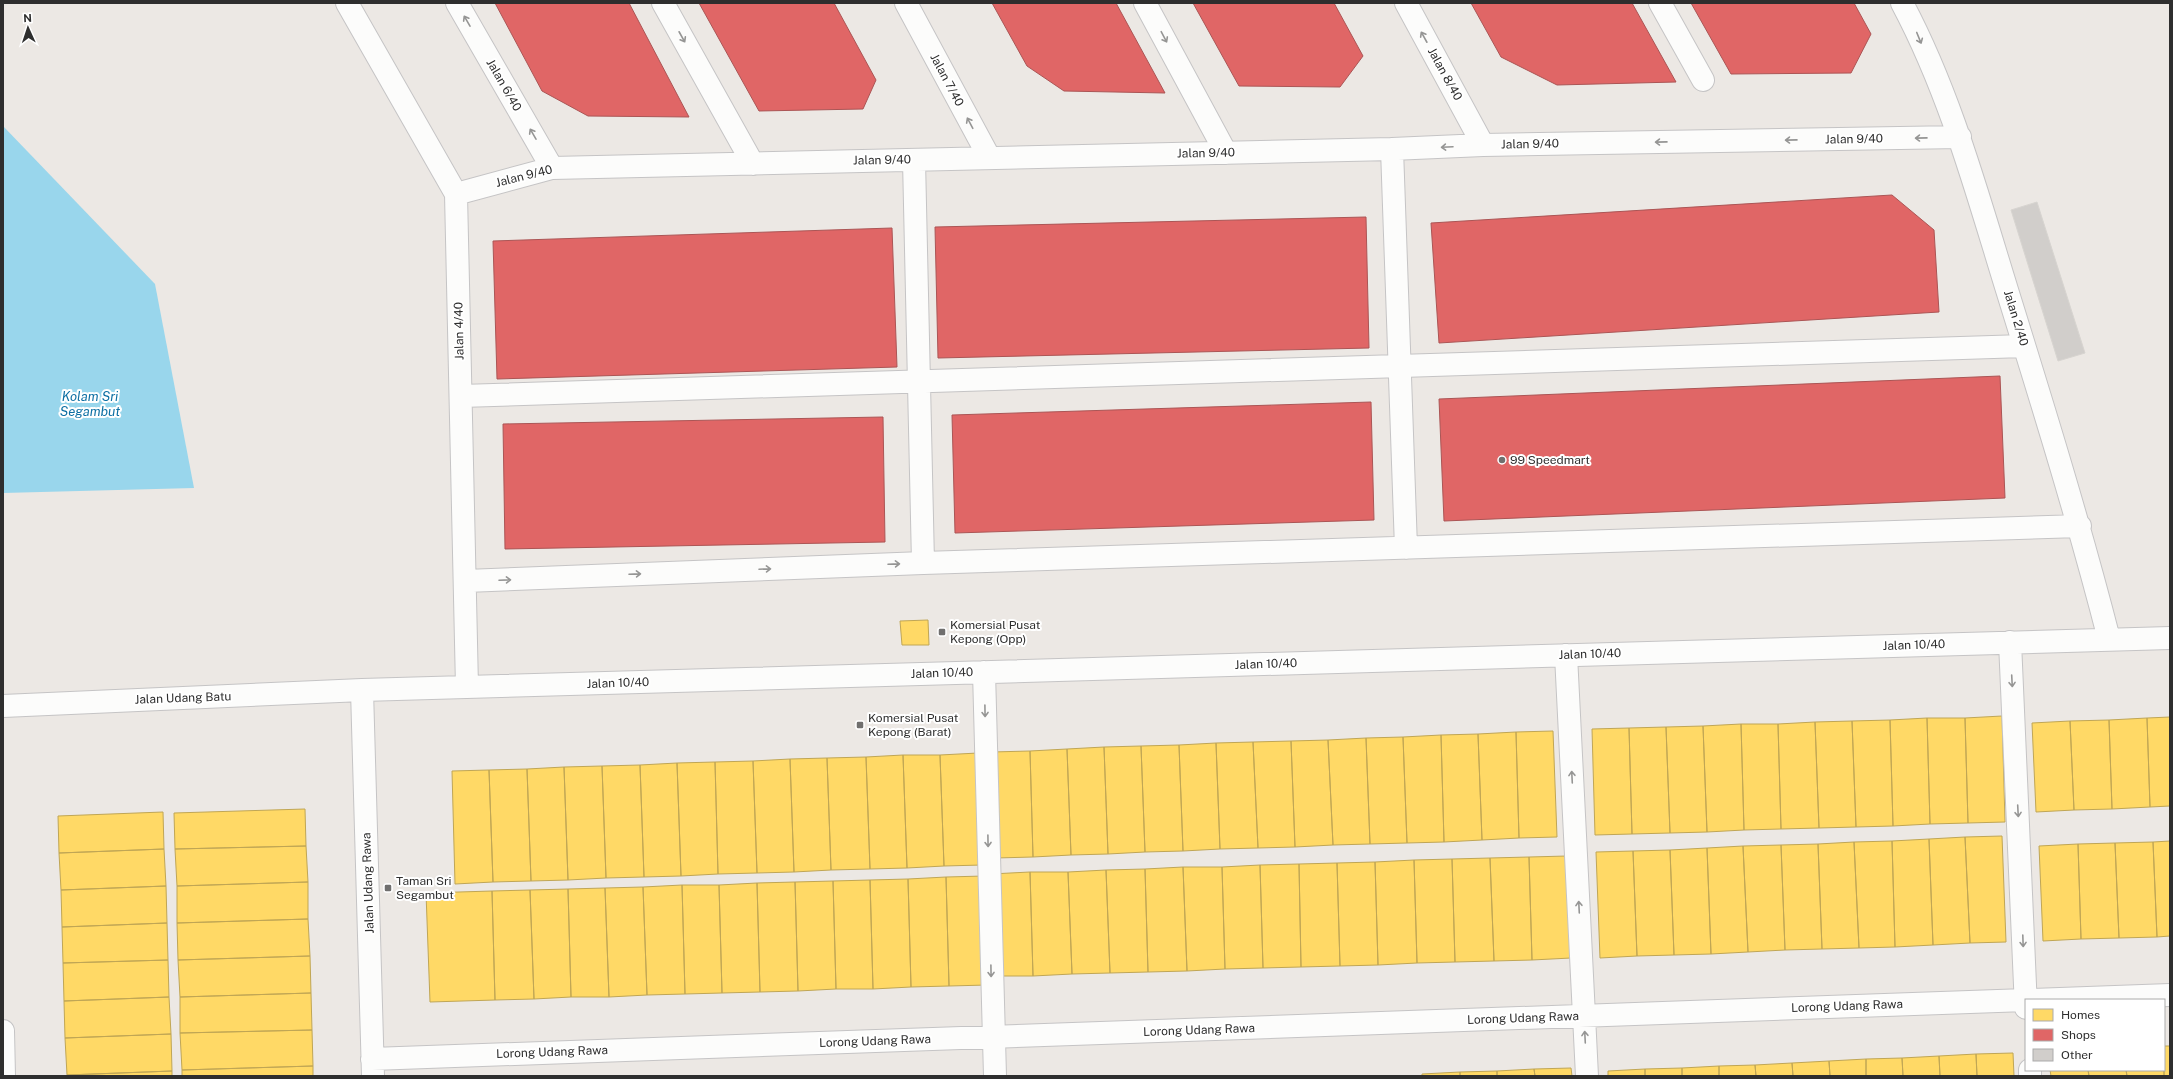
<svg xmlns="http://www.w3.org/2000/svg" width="2173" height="1079" viewBox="0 0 2173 1079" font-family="'Public Sans',sans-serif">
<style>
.water{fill:#99d6ec}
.homes{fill:#ffd966;stroke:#c0a655}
.shops{fill:#e06666;stroke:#ab5555}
.building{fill:#d1cecb;stroke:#d7d4d0}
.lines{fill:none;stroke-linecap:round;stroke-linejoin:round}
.minor-casing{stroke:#c5c4c5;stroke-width:24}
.minor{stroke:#fcfcfb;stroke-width:22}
.oneway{stroke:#959594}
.poi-dot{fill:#706f6e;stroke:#fff;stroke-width:1.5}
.labels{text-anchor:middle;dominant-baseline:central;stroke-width:4;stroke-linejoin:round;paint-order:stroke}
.street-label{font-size:12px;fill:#2e2e2e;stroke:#fff}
.poi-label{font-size:12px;fill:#2e2e2e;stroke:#fff;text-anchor:start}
.water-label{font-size:13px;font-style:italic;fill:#0d6fa3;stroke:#fff}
</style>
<rect width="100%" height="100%" fill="#ece8e4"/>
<!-- water -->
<path class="water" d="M3,126L155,284L194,488L3,493Z"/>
<!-- homes -->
<path class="homes" d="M928,620L929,645H902L900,621Z
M2002,716L2005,822L1968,823L1965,718Z
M2170,717V806L2150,807L2147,718Z
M1927,718L1930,824L1893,826L1890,720Z
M1927,718H1965L1968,823L1930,824Z
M2147,718L2150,807L2112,809L2109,720Z
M1890,720L1893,826L1856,827L1852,721Z
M2109,720L2112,809L2074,810L2070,721Z
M1852,721L1856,827L1819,828L1815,722Z
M2070,721L2074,810L2036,812L2032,723Z
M1815,722L1819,828L1781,829L1778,724Z
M1741,724L1744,830L1707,832L1703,726Z
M1741,724H1778L1781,829L1744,830Z
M1703,726L1707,832L1670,833L1666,727Z
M1666,727L1670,833L1632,834L1629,728Z
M1629,728L1632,834L1595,835L1592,729Z
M1553,731L1557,837L1519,838L1516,732Z
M1516,732L1519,838L1482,840L1478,734Z
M1478,734L1482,840L1444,842L1441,735Z
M1441,735L1444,842L1407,843L1403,737Z
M1403,737L1407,843L1370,844L1366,738Z
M1366,738L1370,844L1333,845L1328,740Z
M1328,740L1333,845L1295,847L1291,741Z
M1291,741L1295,847L1258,848L1253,742Z
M1253,742L1258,848L1220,849L1216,743Z
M1216,743L1220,849L1183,851L1179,745Z
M1179,745L1183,851L1145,852L1141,746Z
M1141,746L1145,852L1108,854L1104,747Z
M1104,747L1108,854L1071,855L1067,749Z
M1067,749L1071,855L1033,857L1030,751Z
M1030,751L1033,857L996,858L992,752Z
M978,753L982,865L944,866L940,755Z
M903,755L907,868L870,869L866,757Z
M903,755H940L944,866L907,868Z
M866,757L870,869L831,870L827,758Z
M827,758L831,870L794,872L790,759Z
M790,759L794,872L757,873L753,761Z
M753,761L757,873L718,874L715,762Z
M715,762L718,874L681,876L677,763Z
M677,763L681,876L644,877L640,765Z
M640,765L644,877L606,878L602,766Z
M602,766L606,878L568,880L564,767Z
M564,767L568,880L531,881L527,769Z
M527,769L531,881L493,882L489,770Z
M489,770L493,882L455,884L452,771Z
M305,809L306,846L175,849L174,813Z
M163,812L164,849L59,853L58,816Z
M2002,836L2006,942L1970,943L1965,837Z
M1965,837L1970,943L1933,945L1929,839Z
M1929,839L1933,945L1895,947L1892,841Z
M1892,841L1895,947L1859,948L1854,842Z
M2170,841V936L2157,937L2153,842Z
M1854,842L1859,948L1822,949L1818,844Z
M2153,842L2157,937L2119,938L2115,843Z
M2115,843L2119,938L2081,939L2078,844Z
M1818,844L1822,949L1785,950L1781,845Z
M2078,844L2081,939L2043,941L2039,846Z
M1781,845L1785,950L1748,952L1743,846Z
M306,846L308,882L177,886L175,849Z
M1743,846L1748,952L1711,954L1707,848Z
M1707,848L1711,954L1674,955L1670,850Z
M164,849L166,886L61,890L59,853Z
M1670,850L1674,955L1637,956L1633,851Z
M1633,851L1637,956L1600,958L1596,852Z
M1567,856L1571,958L1532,960L1529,857Z
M1529,857L1532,960L1494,961L1490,858Z
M1490,858L1494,961L1455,962L1452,859Z
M1452,859L1455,962L1417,963L1414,860Z
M1414,860L1417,963L1378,965L1375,862Z
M1375,862L1378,965L1340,966L1337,863Z
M1337,863L1340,966L1301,967L1299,864Z
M1299,864L1301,967L1263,968L1260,865Z
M1260,865L1263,968L1225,969L1222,867Z
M1183,867H1222L1225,969L1187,971Z
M1183,867L1187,971L1148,972L1145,869Z
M1145,869L1148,972L1110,973L1106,870Z
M1106,870L1110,973L1072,974L1068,872Z
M1030,872H1068L1072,974L1033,976Z
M1030,872L1033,976H995L991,874Z
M984,876L987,985L949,986L946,877Z
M946,877L949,986L911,987L908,879Z
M908,879L911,987L873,989L870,880Z
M870,880L873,989H836L833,881Z
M833,881L836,989L798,991L795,882Z
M308,882V919L177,923V886Z
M795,882L798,991L760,992L757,883Z
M757,883L760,992L722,993L719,885Z
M682,885H719L722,993L685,994Z
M682,885L685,994L647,995L643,887Z
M166,886L167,923L62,927L61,890Z
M643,887L647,995L609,997L605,888Z
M605,888L609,997H571L568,889Z
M568,889L571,997L534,999L530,890Z
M530,890L534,999L495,1000L492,891Z
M492,891L495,1000L430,1002L426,893Z
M308,919L310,956L178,960L177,923Z
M167,923L168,960L63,963L62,927Z
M310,956L311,993L180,997L178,960Z
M168,960L169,997L64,1001L63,963Z
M311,993L312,1030L180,1033V997Z
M169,997L171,1034L65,1038L64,1001Z
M312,1030L313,1066L182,1070L180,1033Z
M171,1034L172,1071L67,1075L65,1038Z
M2164,1046H2170V1076H2164Z
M2013,1053L2014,1076H1977L1976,1054Z
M1976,1054L1977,1076H1940L1939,1056Z
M1939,1056L1940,1076H1903L1902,1058Z
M1902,1058L1903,1076H1866V1059Z
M1866,1059V1076H1830L1829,1061Z
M1829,1061L1830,1076H1793L1792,1063Z
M1792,1063L1793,1076H1756L1755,1065Z
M1755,1065L1756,1076H1719V1066Z
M313,1066V1076H182V1070Z
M1719,1066V1076H1682V1068Z
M1571,1068L1572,1076H1535L1534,1069Z
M1682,1068V1076H1645V1069Z
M2164,1068V1076H2127L2126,1070H2164Z
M1534,1069L1535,1076H1497V1071Z
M1645,1069V1076H1608V1071Z
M2050,1070H2088L2089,1076H2051Z
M2088,1070H2126L2127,1076H2089Z
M172,1071V1076H67V1075Z
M1497,1071V1076H1460V1072Z
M1460,1072V1076H1422V1074Z"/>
<!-- shops -->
<path class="shops" d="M495,3H629L689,117L588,116L542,91Z
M699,3H834L876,80L863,109L759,111Z
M992,3H1116L1165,93L1064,91L1027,66Z
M1193,3H1334L1363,56L1340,87L1239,86Z
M1471,3H1632L1676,82L1557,85L1501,57Z
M1691,3H1854L1871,34L1851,73L1731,74Z
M1892,195L1934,230L1939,312L1439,343L1431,223Z
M1366,217L1369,348L938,358L935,227Z
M892,228L897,367L497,379L493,241Z
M2000,376L2005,498L1444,521L1439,399Z
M1371,402L1374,520L955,533L952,415Z
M883,417L885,542L505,549L503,424Z"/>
<!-- building -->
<path class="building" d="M2037,202L2085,353L2058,361L2011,210Z"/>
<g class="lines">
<!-- minor casing -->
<g class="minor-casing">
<path id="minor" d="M347,3L456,194L467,687
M457,3L552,168
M663,3L753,164
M906,3L989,157
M1145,3L1226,153
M1406,3L1483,145
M1660,3L1703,80
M1902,3C1950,93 1977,193 2007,290C2043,406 2079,522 2109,639
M1392,149L1406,548
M914,160L923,563
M456,194L552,168L1392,149L1483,145L1960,137
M461,396L2024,346
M466,581L923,563L2080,526
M2010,642L2026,1008
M1566,655L1587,1076
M984,672L995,1076
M362,690L373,1076
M3,706L362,690L2170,638
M2031,1000L2170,995
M3,1031L4,1076
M372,1059L2026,1000
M2030,1070V1076"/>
</g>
<!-- minor -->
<use href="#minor" class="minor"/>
</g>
<!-- one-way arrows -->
<defs><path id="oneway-shaft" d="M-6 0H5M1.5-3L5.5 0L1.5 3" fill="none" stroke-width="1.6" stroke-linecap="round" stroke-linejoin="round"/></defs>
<g class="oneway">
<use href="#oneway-shaft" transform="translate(467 21) rotate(-120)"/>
<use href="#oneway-shaft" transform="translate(682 37) rotate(61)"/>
<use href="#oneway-shaft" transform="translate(1164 37) rotate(62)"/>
<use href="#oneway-shaft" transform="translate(1424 37) rotate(-119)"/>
<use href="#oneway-shaft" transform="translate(1919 38) rotate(68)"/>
<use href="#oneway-shaft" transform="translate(970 123) rotate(-118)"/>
<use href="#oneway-shaft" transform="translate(533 134) rotate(-120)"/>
<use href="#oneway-shaft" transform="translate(1921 138) rotate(179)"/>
<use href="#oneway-shaft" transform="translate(1791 140) rotate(179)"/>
<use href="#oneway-shaft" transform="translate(1661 142) rotate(179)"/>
<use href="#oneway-shaft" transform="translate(1447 147) rotate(177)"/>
<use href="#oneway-shaft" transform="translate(894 564) rotate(-2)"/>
<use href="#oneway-shaft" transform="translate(765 569) rotate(-2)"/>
<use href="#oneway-shaft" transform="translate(635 574) rotate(-2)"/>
<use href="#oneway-shaft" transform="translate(505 580) rotate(-2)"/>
<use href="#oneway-shaft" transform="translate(2012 681) rotate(87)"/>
<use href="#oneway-shaft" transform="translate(985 711) rotate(89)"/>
<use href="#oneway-shaft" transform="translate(1572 777) rotate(-93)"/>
<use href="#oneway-shaft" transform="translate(2018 811) rotate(87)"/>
<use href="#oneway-shaft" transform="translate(988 841) rotate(89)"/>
<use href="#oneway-shaft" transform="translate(1579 907) rotate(-93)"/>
<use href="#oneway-shaft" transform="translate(2023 941) rotate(88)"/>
<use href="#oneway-shaft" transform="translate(991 971) rotate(89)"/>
<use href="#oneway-shaft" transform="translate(1585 1037) rotate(-93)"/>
</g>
<!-- markers -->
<g class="poi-dot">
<circle cx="1502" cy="460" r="4"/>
<rect x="938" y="628" width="8" height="8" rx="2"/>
<rect x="856" y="721" width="8" height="8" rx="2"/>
<rect x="384" y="884" width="8" height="8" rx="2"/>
</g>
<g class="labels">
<!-- street labels -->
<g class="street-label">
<text transform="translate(1445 74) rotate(61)">Jalan 8/40</text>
<text transform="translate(947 80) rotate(62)">Jalan 7/40</text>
<text transform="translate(504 85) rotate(60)">Jalan 6/40</text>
<text transform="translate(1854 139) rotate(-1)">Jalan 9/40</text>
<text transform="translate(1530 144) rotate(-1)">Jalan 9/40</text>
<text transform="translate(1206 153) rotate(-1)">Jalan 9/40</text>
<text transform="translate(882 160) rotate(-1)">Jalan 9/40</text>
<text transform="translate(524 176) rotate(-14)">Jalan 9/40</text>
<text transform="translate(2016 318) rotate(73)">Jalan 2/40</text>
<text transform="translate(459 331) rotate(-91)">Jalan 4/40</text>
<text transform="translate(1914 645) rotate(-2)">Jalan 10/40</text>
<text transform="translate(1590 654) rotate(-2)">Jalan 10/40</text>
<text transform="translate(1266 664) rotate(-2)">Jalan 10/40</text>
<text transform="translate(942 673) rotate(-2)">Jalan 10/40</text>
<text transform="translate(618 683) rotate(-2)">Jalan 10/40</text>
<text transform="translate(183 698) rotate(-2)">Jalan Udang Batu</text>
<text transform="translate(368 883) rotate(-92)">Jalan Udang Rawa</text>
<text transform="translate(1847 1006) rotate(-2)">Lorong Udang Rawa</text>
<text transform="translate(1523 1018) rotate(-2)">Lorong Udang Rawa</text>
<text transform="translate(1199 1030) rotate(-2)">Lorong Udang Rawa</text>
<text transform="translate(875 1041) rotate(-2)">Lorong Udang Rawa</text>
<text transform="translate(552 1052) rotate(-2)">Lorong Udang Rawa</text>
</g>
<!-- poi labels -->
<g class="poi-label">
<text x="1510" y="460">99 Speedmart</text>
<text x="950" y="625">Komersial Pusat<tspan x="950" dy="14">Kepong (Opp)</tspan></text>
<text x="868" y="718">Komersial Pusat<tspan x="868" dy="14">Kepong (Barat)</tspan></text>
<text x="396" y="881">Taman Sri<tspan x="396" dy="14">Segambut</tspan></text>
</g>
<!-- water labels -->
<g class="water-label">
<text x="90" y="396">Kolam Sri<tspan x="90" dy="15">Segambut</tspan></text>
</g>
</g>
<!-- border -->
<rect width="2173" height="1079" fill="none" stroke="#2e2e2e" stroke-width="8"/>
<!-- legend -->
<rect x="2025" y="999" width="140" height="72" fill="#ffffff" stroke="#ababab"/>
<rect x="2033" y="1009" width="20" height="12" fill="#ffd966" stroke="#ababab"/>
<text x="2061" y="1019" font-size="12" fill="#2e2e2e">Homes</text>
<rect x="2033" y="1029" width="20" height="12" fill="#e06666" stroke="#ababab"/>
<text x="2061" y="1039" font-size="12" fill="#2e2e2e">Shops</text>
<rect x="2033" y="1049" width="20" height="12" fill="#d1cecb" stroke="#ababab"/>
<text x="2061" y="1059" font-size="12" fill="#2e2e2e">Other</text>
<!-- north arrow -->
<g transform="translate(28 28) rotate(357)" stroke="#ffffff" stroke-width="3" paint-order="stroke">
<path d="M0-3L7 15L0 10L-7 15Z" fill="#2e2e2e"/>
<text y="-6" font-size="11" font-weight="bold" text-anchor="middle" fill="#2e2e2e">N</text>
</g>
</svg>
